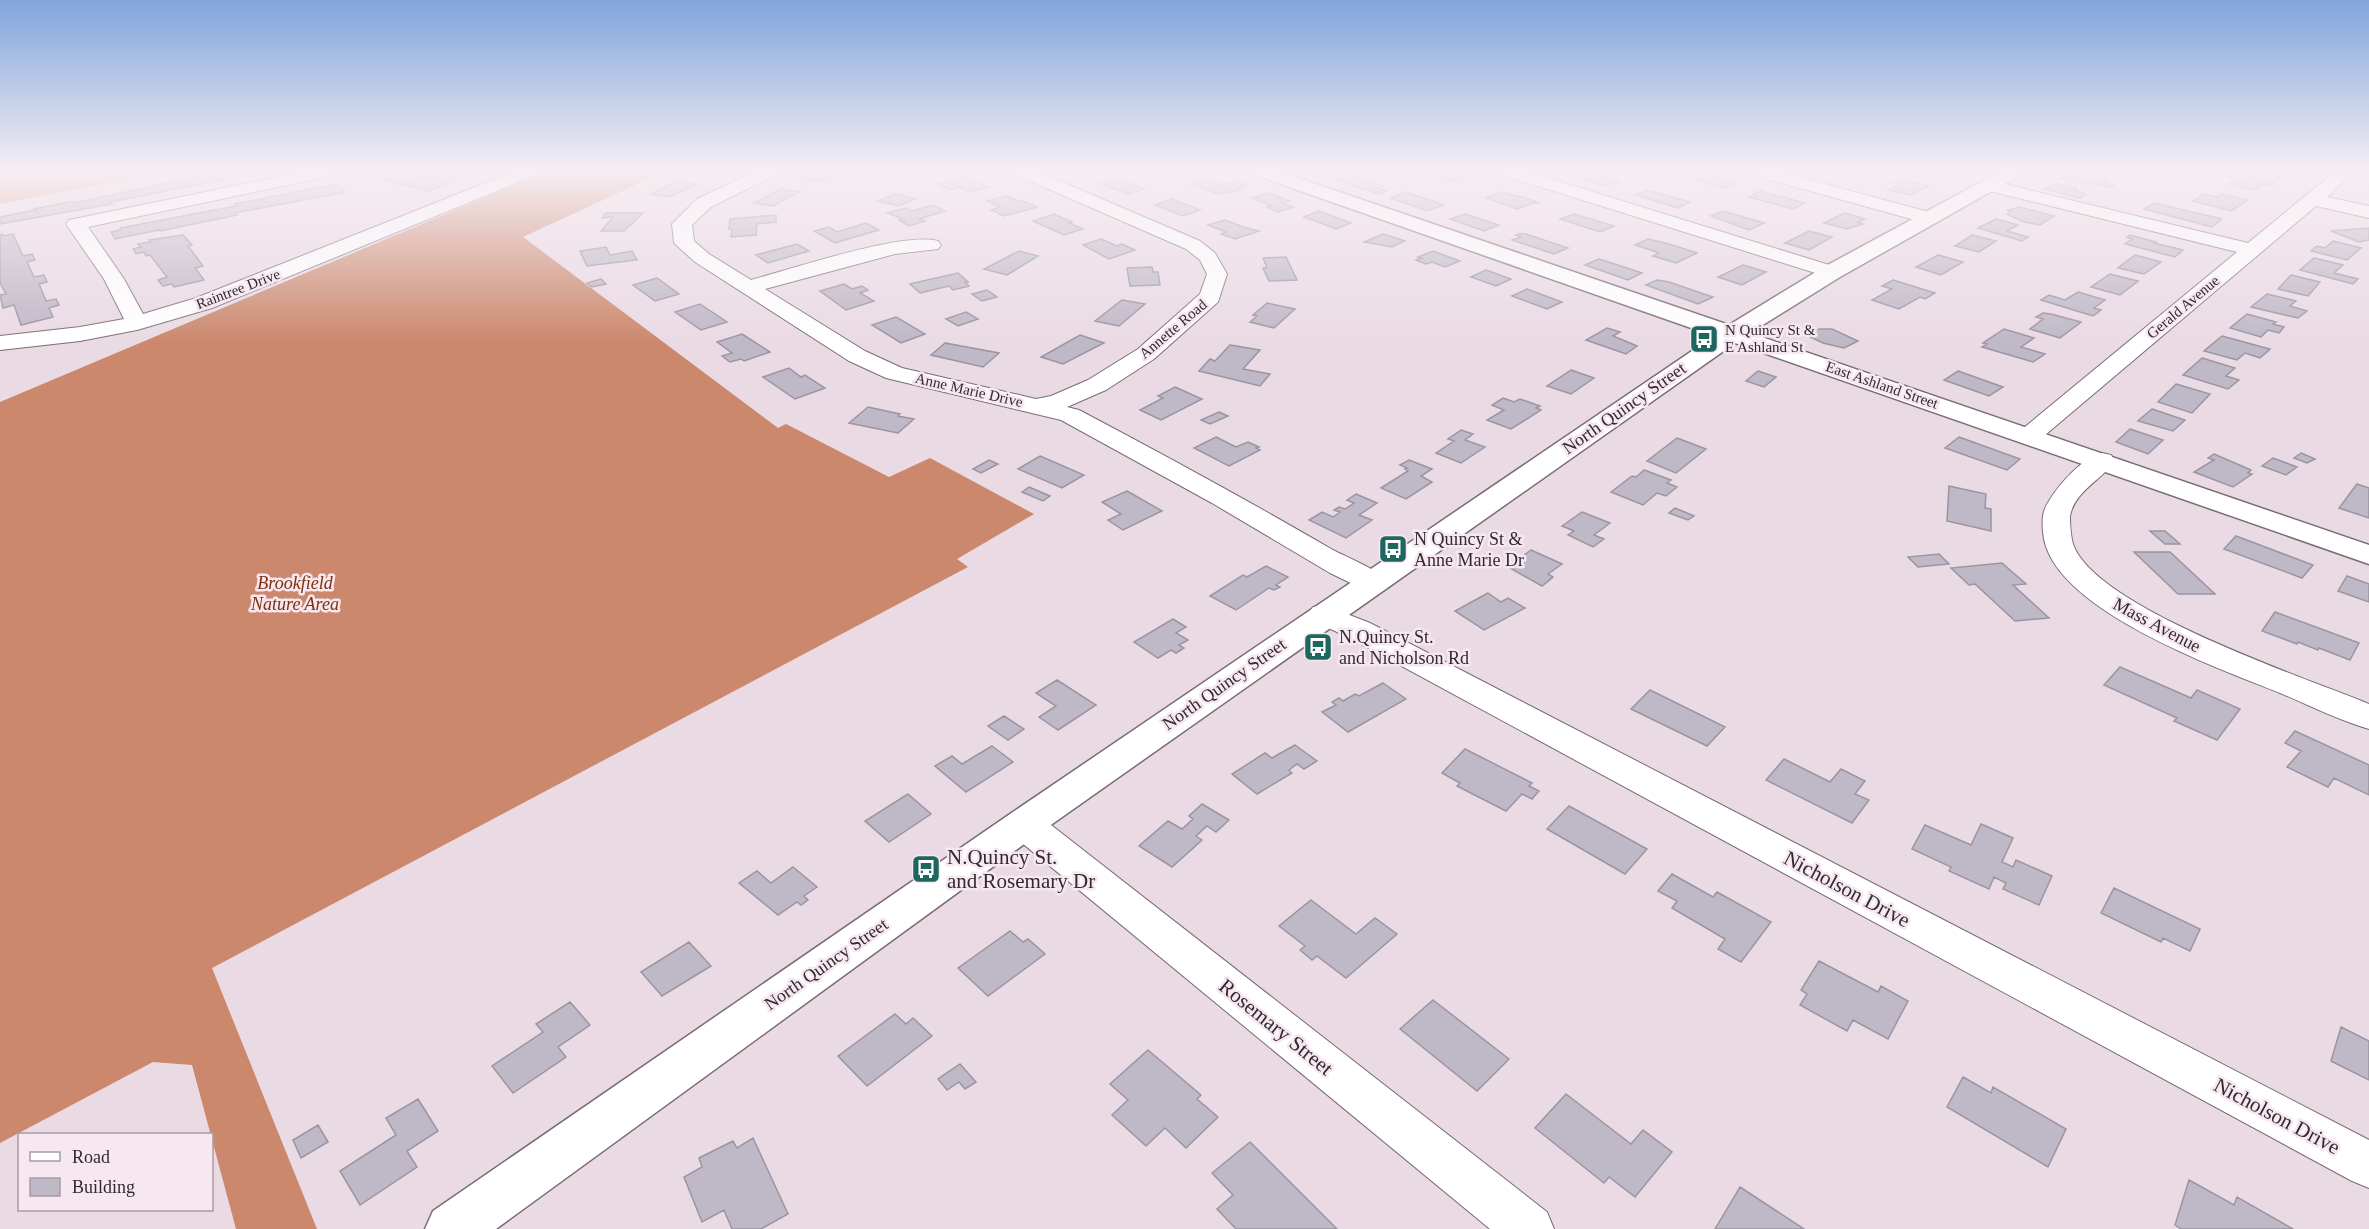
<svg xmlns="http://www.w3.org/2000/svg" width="2369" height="1229" viewBox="0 0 2369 1229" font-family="'Times New Roman',serif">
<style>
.green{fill:#dd9f87}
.forest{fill:#cb886d}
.building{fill:#bfb8c6;stroke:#9b94a1;stroke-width:1.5}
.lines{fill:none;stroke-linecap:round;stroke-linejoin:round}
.minor-casing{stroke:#796c74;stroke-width:2}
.secondary-casing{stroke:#796c74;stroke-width:3}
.minor{fill:#fff;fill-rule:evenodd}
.secondary{fill:#fff;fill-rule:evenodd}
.labels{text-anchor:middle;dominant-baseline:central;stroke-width:5;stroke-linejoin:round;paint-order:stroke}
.far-street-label{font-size:15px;fill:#312b2f;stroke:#f7e7f1}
.far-poi-label{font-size:15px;fill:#312b2f;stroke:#f7e7f1;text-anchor:start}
.street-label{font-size:18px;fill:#312b2f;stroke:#f7e7f1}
.poi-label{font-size:18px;fill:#312b2f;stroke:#f7e7f1;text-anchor:start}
.park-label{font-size:18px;font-style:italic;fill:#813008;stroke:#f7e7f1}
.near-poi-label{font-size:21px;fill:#312b2f;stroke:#f7e7f1;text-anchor:start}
.near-street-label{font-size:21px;fill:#312b2f;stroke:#f7e7f1}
</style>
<rect width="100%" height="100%" fill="#eadae4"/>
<!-- green -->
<path class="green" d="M0,170H176L0,204Z"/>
<!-- forest -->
<path class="forest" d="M550,170H668L523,237L778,428L786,424L889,477L930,458L1034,514L957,559L968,567L212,968L317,1229H236L192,1065L153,1062L0,1143V402Z"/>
<!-- building -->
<path class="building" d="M378,170H403L399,172L428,177L442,175L454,177L449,179L456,180L429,191L363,175Z
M817,170L821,171L846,170L823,182L801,179Z
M1067,170H1097L1080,175Z
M1169,170H1206L1177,179L1160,172Z
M1414,170H1445L1467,177L1452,182Z
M1801,170H1851L1860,172L1850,177L1829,172L1821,175Z
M2085,170H2103L2121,174L2115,177Z
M2242,170H2293L2280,179Z
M223,171L230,178L111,202L112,204L0,224V217L35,210L34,209L73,201L74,203Z
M1585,171L1620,181L1607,186L1573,176Z
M1691,171L1736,183L1724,188L1679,175Z
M2072,172L2109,181L2105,183L2114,185L2110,187L2089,183L2086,184L2061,178Z
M2232,173L2244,175L2275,182L2269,186L2262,185L2254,190L2229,184L2238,179L2227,176Z
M1350,175L1383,186L1377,188L1386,191L1378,194L1336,180Z
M965,177L989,187L970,192L959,187L951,190L938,184Z
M1119,179L1144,189L1128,194L1101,184Z
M1207,179L1222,185L1236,181L1247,185L1236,188L1241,190L1218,194L1192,184Z
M1901,179L1929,186L1911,195L1889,190L1901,184L1894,182Z
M678,181L697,184L669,197L651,194Z
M2056,183L2077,188L2073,190L2086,194L2080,198L2045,189Z
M337,184L345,192L235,213L237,215L160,231L159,230L115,239L111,232L121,230L120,228L236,206L235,204Z
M781,189L799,192L773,206L754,203Z
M1647,190L1690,202L1678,208L1635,195Z
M1760,191L1805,203L1793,209L1749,197Z
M1406,192L1444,205L1427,211L1391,198Z
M1500,192L1522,197L1540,203H1533L1517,209L1486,198Z
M1269,193L1289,201L1282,203L1293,207L1278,212L1267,207L1272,206L1252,198Z
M895,194L915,199L899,206L878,201Z
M2204,194L2217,197L2222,194L2248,200L2231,211L2193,201Z
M1007,196L1019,201H1023L1037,207L1004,216L991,210L1000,207L987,201Z
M1172,199L1200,210L1183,216L1155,205Z
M2154,203L2222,219L2212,227L2144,209Z
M933,205L945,211L919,219L925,221L909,226L899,220L903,219L887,213L906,208L912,211Z
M2019,207L2054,216L2040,225L2024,222L2007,214L2011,211L2008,210Z
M1319,211L1351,223L1336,229L1304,217Z
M1723,211L1764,223L1749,230L1711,216Z
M606,213H643L624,231H601L613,217L602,218Z
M1845,213L1865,219L1858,222L1863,224L1847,229L1824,223Z
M1054,214L1072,222L1069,223L1083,229L1064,235L1033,221Z
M1465,214L1499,225L1484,231L1450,219Z
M1574,214L1614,226L1600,232L1560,219Z
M776,215V222L757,224L756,235L731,237L732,229H729L730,219Z
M1996,219L2018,225L2007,231L2028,237L2022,241L1978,228Z
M1225,220L1243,227L1259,231L1235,239L1221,234L1226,232L1208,225Z
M866,223L879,230L835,243L814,231L829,227L837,232Z
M2369,228V240L2359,242L2331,231Z
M1809,231L1832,237L1809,250L1785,243Z
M2,234L3,236L13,234L23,256L32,254L35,260L27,262L34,277L44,275L47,282L39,284L46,301L56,299L59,305L49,308L53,317L21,325L14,305L3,308L0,295L6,294L0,283V235Z
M1383,234L1405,241L1392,247L1364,242Z
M1519,234H1526L1568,248L1554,254L1512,240L1521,237L1516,235Z
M183,235L192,245L188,246L203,266L195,268L204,280L174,287L172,284L163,286L158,280L167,277L150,255L146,256L144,252L136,254L133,249L141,247L138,244L151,242L149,240Z
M1972,235L1996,241L1979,252L1955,246Z
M2130,235L2156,242L2154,243L2183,250L2175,257L2125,244L2132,239L2127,237Z
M1101,239L1117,246L1122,244L1135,250L1109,259L1083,245Z
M1648,239L1669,244L1697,253L1676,263L1653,256L1659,253L1635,245Z
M2333,241L2361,248L2347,260L2311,251L2317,246L2325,248Z
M797,244L809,251L768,263L756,255Z
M606,247L610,255L632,251L637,260L587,266L580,251Z
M1019,251L1038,256L1007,275L984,269Z
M1433,251L1460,261L1445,267L1432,262L1426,264L1416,260L1422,258L1418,257Z
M1938,255L1963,262L1941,275L1916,267Z
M2135,255L2161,262L2144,274L2118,268Z
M1286,257L1297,280L1269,281L1263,268H1267L1263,258Z
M2314,258L2343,265L2334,273L2358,279L2353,284L2300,270Z
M1599,259L1642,273L1628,280L1585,265Z
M1743,265L1766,272L1742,285L1718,277Z
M1152,267L1153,272H1158L1160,285L1130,286L1127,268Z
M1486,270L1511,279L1496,286L1471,277Z
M958,273L968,282H965L969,286L953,290L949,286L920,293L910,284Z
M2110,274L2138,281L2120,295L2091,287Z
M2291,275L2320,282L2308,296L2278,289Z
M657,278L679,294L655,301L633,285Z
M601,279L606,284L592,287L587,283Z
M1657,280L1669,282L1713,297L1698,304L1646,285Z
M1893,280L1935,293L1925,299L1920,297L1899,309L1872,300L1892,289L1882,286Z
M844,284L852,289L862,286L868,290L860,293L874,301L846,310L820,291Z
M1527,289L1562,302L1547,309L1512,296Z
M987,290L997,297L982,301L972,294Z
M2078,292L2105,300L2094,308L2101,310L2093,316L2041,300L2049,295L2065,300Z
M2267,294L2296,301L2290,306L2307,311L2298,318L2251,307Z
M1122,300L1145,304L1119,326L1095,321Z
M1267,303L1295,309L1274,328L1250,322L1257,316L1253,315Z
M700,304L727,322L701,330L675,312Z
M966,312L978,319L958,326L946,319Z
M2043,313L2051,314L2081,322L2060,338L2030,329L2043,319L2036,317Z
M2247,314L2276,322L2273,324L2284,327L2279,333L2268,330L2261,337L2230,328Z
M896,317L925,334L901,343L872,325Z
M1607,328L1620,332L1613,336L1637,346L1626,354L1586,340Z
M1819,329H1832L1858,341L1844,348L1823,343L1806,335Z
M2004,329L2034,338L2021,347L2045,354L2033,362L1982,347L1987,344L1983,343Z
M742,334L770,352L744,361L741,359L730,362L722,356L732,353L717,342Z
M1080,335L1104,343L1063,364L1041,357Z
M2222,336L2270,349L2260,358L2245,353L2237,360L2204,351Z
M945,343L999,353L983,367L931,355Z
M1230,345L1260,350L1243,369L1270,374L1260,386L1199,371L1210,359L1215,361Z
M2202,358L2235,368L2226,376L2239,380L2228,389L2183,375Z
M789,368L801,377L805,375L825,388L795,399L763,377Z
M1571,370L1594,378L1571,394L1547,386Z
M1758,371L1776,377L1764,387L1746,381Z
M1958,371L2003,387L1989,396L1944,380Z
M2176,384L2210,394L2192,413L2158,402Z
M1175,387L1202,399L1161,420L1140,410L1163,398L1158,396Z
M1503,398L1514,402L1520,399L1540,406L1536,408L1541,410L1511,429L1487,420L1504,410L1492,405Z
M868,407L900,414L898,416L914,419L898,433L849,423Z
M2152,409L2185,420L2173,431L2138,421Z
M1219,412L1228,416L1210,424L1201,420Z
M2130,429L2163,440L2148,454L2116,442Z
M1461,430L1473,434L1465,440L1485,447L1461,463L1436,453L1454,441L1448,439Z
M1216,437L1236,447L1248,442L1259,447L1256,448L1260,450L1229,466L1194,448Z
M1959,437L2020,459L2007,470L1945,448Z
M1677,438L1706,449L1676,473L1647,461Z
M2301,453L2315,459L2307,463L2294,458Z
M2214,454L2251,470L2248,473L2252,474L2233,487L2194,472L2214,460L2208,458Z
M1040,456L1084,475L1062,488L1018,469Z
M2273,458L2297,467L2286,475L2262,466Z
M989,460L998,464L981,473L973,469Z
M1409,460L1432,469L1421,476L1432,482L1406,499L1381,488L1408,471L1405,469L1407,468L1400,465Z
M1644,470L1671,480L1667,483L1677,487L1666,496L1657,493L1643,505L1611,492L1632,476L1636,477Z
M2357,484L2369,488V518L2339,508Z
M1949,486L1986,494L1985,508L1991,509V531L1947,521Z
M1029,487L1050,496L1043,501L1022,492Z
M1127,491L1162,511L1123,530L1108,520L1121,514L1102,502Z
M1356,494L1377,503L1359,515L1372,520L1346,538L1309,520L1322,512L1333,517L1340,512L1334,510L1339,507L1345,509L1354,503L1347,500Z
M1675,508L1694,516L1688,520L1669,513Z
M1582,512L1610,523L1594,535L1604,539L1593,547L1568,535L1574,531L1562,526Z
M2150,531H2165L2180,544H2165Z
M2236,536L2313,565L2302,578L2224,549Z
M1531,550L1562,564L1548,574L1553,577L1542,586L1508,567Z
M2134,552H2170L2215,594H2178Z
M1939,554L1949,564L1918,567L1908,557Z
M2002,563L2026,584L2013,585L2049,618L2015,621L1975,584L1969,585L1951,568Z
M1266,566L1288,577L1276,585L1280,587L1274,590L1269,588L1236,610L1210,596L1243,575L1247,577Z
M2347,576L2369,584V602L2338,591Z
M1488,593L1501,602L1508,598L1525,608L1484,630L1455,611Z
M2275,612L2359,643L2350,660L2319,648L2318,650L2298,642L2297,644L2262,631Z
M1173,619L1186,627L1176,633L1188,640L1179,645L1184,648L1176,653L1171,650L1158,658L1134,642Z
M2120,667L2191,698L2197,690L2240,709L2217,740L2174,721L2177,718L2104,685Z
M1057,680L1096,705L1058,730L1039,717L1056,706L1036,693Z
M1383,683L1406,699L1348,732L1322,712L1336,705L1332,702L1339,698L1343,701L1355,694L1359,696Z
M1650,690L1725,727L1707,746L1631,709Z
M1004,716L1024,729L1008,740L988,726Z
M2295,731L2369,765V795L2334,778L2328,787L2287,767L2301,751L2285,743Z
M1295,745L1317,761L1304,769L1297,764L1289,770L1292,773L1257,794L1232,774L1265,753L1272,758Z
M992,746L1013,762L966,792L935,766L952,756L962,764Z
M1465,749L1532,783L1529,786L1539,791L1532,799L1522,794L1506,811L1457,786L1460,783L1442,773Z
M1784,759L1830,782L1841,769L1865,781L1855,794L1869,800L1852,823L1766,780Z
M908,794L931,814L889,842L865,821Z
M1202,804L1229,820L1216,832L1207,826L1196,836L1202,840L1172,867L1139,846L1168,821L1182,829L1193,819L1189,816Z
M1569,806L1647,849L1625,874L1547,829Z
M1981,824L2013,838L2002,862L2013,867L2016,860L2052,876L2039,905L2003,889L2006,883L1994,877L1989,889L1949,871L1951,867L1912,849L1925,825L1971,845Z
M793,867L817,887L804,896L808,900L801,905L797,902L778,915L739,883L757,871L771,883Z
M1672,874L1713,897L1717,892L1771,922L1741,962L1718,949L1725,939L1672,908L1677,901L1658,891Z
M2114,888L2200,929L2190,951L2163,938L2161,942L2101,913Z
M1311,900L1356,934L1375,918L1397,934L1346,978L1317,956L1312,960L1300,950L1305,946L1279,926Z
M1010,931L1023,942L1028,939L1045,954L988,996L958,968Z
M689,942L711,966L662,996L641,972Z
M1819,961L1878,992L1881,986L1908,1001L1888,1039L1853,1020L1847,1031L1800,1005L1807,994L1801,990Z
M1433,1000L1509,1059L1477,1091L1400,1029Z
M570,1002L590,1025L558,1047L566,1057L513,1093L492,1066L543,1032L536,1024Z
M895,1014L906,1024L913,1018L932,1036L867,1086L838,1056Z
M2341,1027L2369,1041V1080L2331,1061Z
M1148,1050L1201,1095L1197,1099L1218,1117L1186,1148L1165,1128L1146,1146L1112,1115L1128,1100L1110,1084Z
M960,1064L976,1082L965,1089L959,1082L947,1090L938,1079Z
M1963,1077L1991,1093L1993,1087L2066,1129L2048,1167L1947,1107Z
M1566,1094L1631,1144L1643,1130L1672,1152L1635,1197L1609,1177L1604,1183L1535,1128Z
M418,1099L438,1131L407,1151L417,1167L360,1205L340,1171L396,1135L386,1118Z
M318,1125L328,1142L301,1158L293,1140Z
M753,1138L788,1214L761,1229H732L724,1210L702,1222L684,1177L702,1167L699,1158L733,1141L737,1148Z
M1250,1142L1337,1229H1236L1217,1209L1233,1195L1212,1173Z
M2189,1180L2234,1205L2237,1197L2293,1229H2181L2175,1225Z
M1740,1187L1804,1229H1715Z"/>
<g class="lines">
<!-- minor casing -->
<g class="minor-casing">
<path id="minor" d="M312,170H344L341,174L335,175L88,227L124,279L143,314L196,298L518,170H541L538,174L212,308L137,330L80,341L0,350V336L80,327L124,319L104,279L66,224L69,220Z
M758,170H780L777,174L711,207L692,225L694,241L709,254L751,280C792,269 901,232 938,241L941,245L938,249L895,254L765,289L865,351L902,368L1036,399L1051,396L1088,380L1138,349L1200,294L1207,274L1200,260L1186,249L1014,174L1012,170H1034L1200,241L1215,253L1227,274L1218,302L1154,359L1106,390L1067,407L1079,410C1164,455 1249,501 1333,550C1348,558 1378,569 1387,582L1383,588L1372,591L1361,588L1330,573L1212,503L1061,420L886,378L849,361L695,262L674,243L672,224L697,199Z
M1496,170H1522L1839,268L1842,272L1839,276L1832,278L1825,276L1499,174Z
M1746,170H1773L1936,214L1938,218L1936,222H1922L1749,174Z
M2337,174L2343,175L2346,179L2327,197L2369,206V218L2316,206L2038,441L2029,444L2020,441L2016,436L2020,431L2237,252L1982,189L1979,185L1982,181L1988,180L2248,243L2331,175Z
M2102,453L2111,455L2115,461C2103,479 2073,492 2070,517C2070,524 2071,537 2073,544C2095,608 2306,678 2369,704V729C2338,720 2309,705 2280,693C2218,668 2048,608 2043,532C2042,520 2042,511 2049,501C2060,483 2082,458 2102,453Z
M1324,605L1370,623L2369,1140V1188L2352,1181L1348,637L1313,621L1308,614L1313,607Z
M1024,810L1037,814L1547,1212L1554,1229H1490L1011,834L1005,824L1011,814Z"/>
</g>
<!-- secondary casing -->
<g class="secondary-casing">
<path id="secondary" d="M1249,170H1275L1729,325L1824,267L2003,170H2025L2022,174L1840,277L1750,333L2369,545V564L1735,343L1038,834L496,1229H425L433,1211L1010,814L1714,336L1252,174Z"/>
</g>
<!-- minor -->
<use href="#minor" class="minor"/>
<!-- secondary -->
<use href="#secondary" class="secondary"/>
</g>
<!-- sky -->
<linearGradient id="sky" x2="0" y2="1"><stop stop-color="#81a5dc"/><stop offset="0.5" stop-color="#f6eef3"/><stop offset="1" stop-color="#f6eef3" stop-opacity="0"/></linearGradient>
<rect width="2369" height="342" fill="url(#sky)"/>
<!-- icons -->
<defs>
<g id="bus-square" transform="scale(1.5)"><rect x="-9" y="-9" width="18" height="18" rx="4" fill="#1d675e" stroke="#f7e7f1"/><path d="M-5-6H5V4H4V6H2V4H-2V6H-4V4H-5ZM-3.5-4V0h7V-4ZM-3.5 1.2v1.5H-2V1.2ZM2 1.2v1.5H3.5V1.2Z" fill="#fff"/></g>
</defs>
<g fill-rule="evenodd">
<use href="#bus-square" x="1704" y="339"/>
<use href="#bus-square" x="1393" y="549"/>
<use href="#bus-square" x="1318" y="647"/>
<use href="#bus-square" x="926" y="869"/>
</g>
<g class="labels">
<!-- far-street labels -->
<g class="far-street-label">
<text transform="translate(238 289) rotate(-21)">Raintree Drive</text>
<text transform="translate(2183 307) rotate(-40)">Gerald Avenue</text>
<text transform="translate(1173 329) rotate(-40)">Annette Road</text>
<text transform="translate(1882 385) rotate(19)">East Ashland Street</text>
<text transform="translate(969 390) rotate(13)">Anne Marie Drive</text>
</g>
<!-- far-poi labels -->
<g class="far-poi-label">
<text x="1725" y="330">N Quincy St &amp;<tspan x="1725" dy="17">E Ashland St</tspan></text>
</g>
<!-- street labels -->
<g class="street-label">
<text transform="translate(1624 408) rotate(-35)">North Quincy Street</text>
<text transform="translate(2157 625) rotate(28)">Mass Avenue</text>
<text transform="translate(1224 684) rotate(-35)">North Quincy Street</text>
<text transform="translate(826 964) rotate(-35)">North Quincy Street</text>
</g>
<!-- poi labels -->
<g class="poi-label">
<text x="1414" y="539">N Quincy St &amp;<tspan x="1414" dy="21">Anne Marie Dr</tspan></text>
<text x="1339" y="637">N.Quincy St.<tspan x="1339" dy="21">and Nicholson Rd</tspan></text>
</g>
<!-- park labels -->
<g class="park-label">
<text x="295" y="583">Brookfield<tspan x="295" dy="21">Nature Area</tspan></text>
</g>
<!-- near-poi labels -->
<g class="near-poi-label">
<text x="947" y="857">N.Quincy St.<tspan x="947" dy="24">and Rosemary Dr</tspan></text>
</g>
<!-- near-street labels -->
<g class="near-street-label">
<text transform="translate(1847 889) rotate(28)">Nicholson Drive</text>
<text transform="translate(1276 1027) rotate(39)">Rosemary Street</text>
<text transform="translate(2277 1116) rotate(28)">Nicholson Drive</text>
</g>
</g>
<!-- legend -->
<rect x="18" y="1133" width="195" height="78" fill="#f7e7f1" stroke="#a89ca3" stroke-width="1.5"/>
<rect x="30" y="1152" width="30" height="9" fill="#ffffff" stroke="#a89ca3" stroke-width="1.5"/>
<text x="72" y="1163" font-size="18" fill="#312b2f">Road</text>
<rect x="30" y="1178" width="30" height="18" fill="#bfb8c6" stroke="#a89ca3" stroke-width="1.5"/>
<text x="72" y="1193" font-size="18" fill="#312b2f">Building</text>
</svg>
